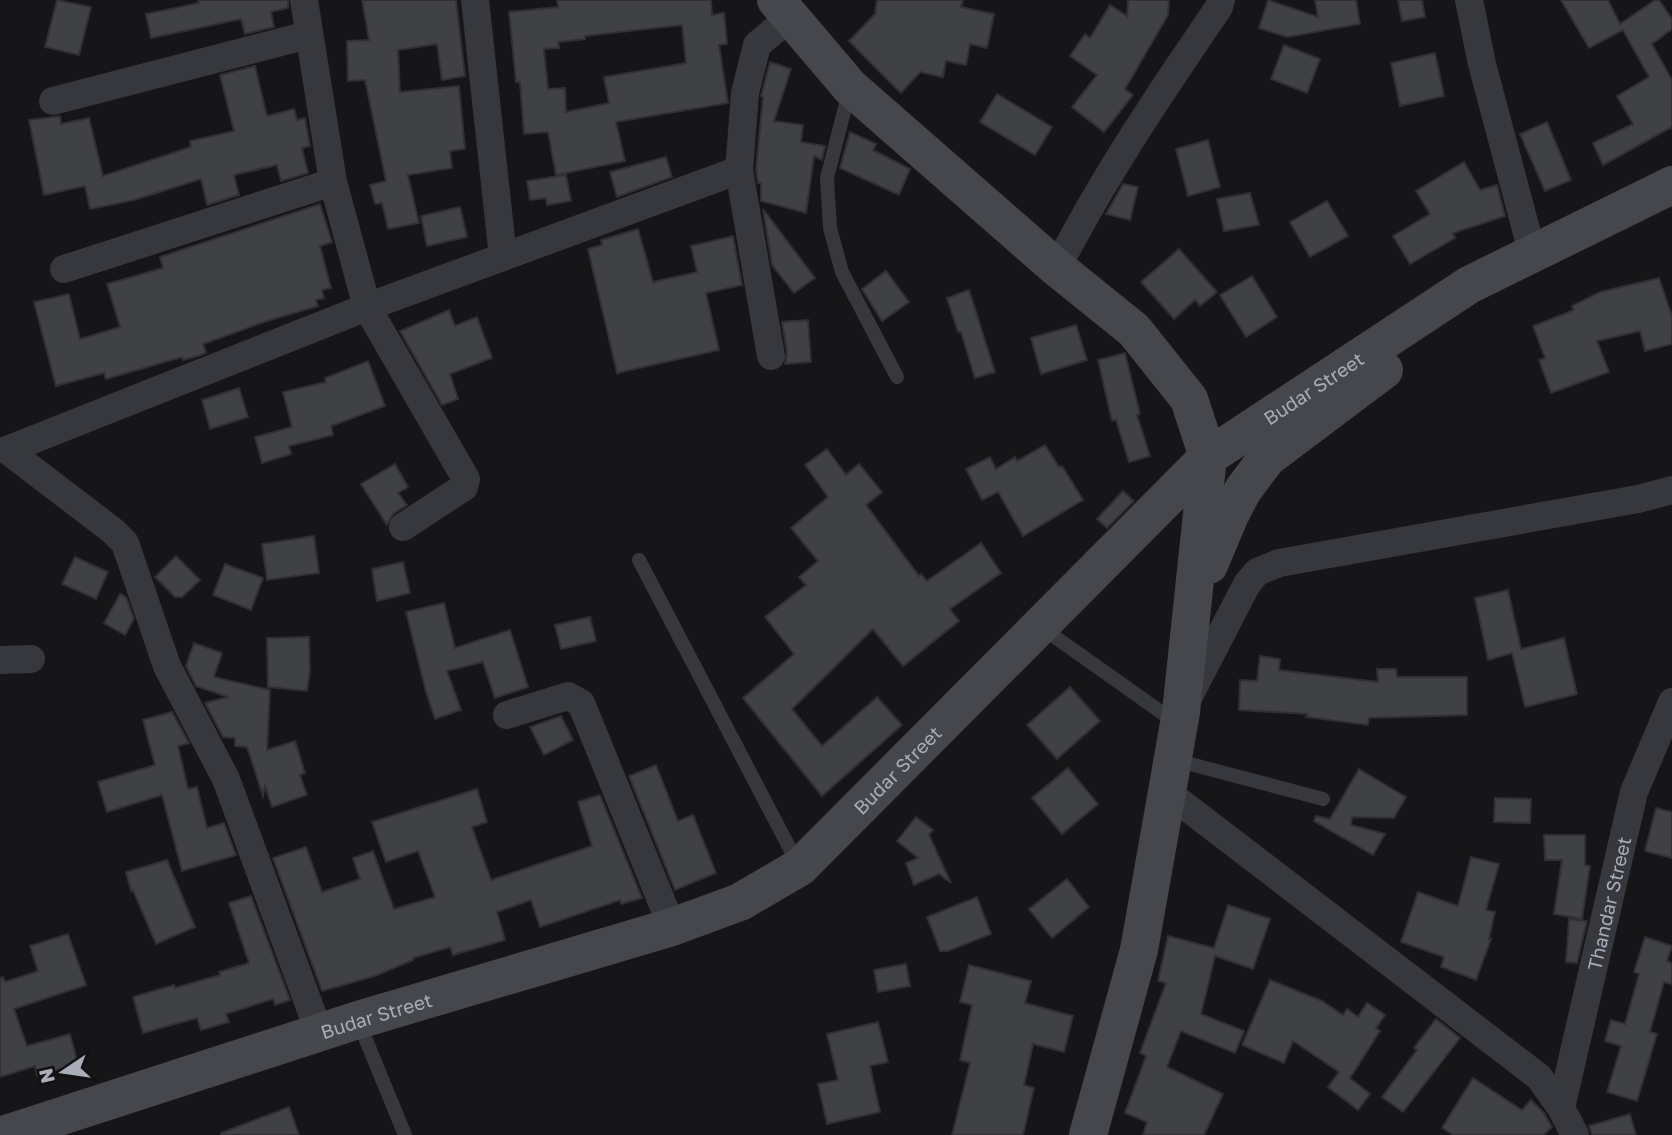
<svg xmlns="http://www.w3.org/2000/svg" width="1672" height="1135" viewBox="0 0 1672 1135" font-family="'Golos Text',sans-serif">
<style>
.building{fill:#404145;stroke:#303034;stroke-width:2;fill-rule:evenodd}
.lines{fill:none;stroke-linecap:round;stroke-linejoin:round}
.service{stroke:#37383d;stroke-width:14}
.minor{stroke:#37383d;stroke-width:28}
.secondary{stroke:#45474d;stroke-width:38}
.labels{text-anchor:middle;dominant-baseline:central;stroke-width:6;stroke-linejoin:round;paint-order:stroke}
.street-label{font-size:19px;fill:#a8adb8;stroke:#111113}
</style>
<rect width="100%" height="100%" fill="#161618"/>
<!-- building -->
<path class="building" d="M57,0L91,7L79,55L45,47Z
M198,0H288V8L271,12L274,27L245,34L241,19L151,38L146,14L199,3Z
M362,0H456L465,76L442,80L437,44L398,50L400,92L459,86L465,149L450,151L452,168L408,175L419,223L388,229L382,203L375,204L370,185L386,181L365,80L348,81L347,41L369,40Z
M557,0H711L712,15L724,13L727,44L719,45L728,103L616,122L625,161L556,175L548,132L524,134L520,82H516L509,12L558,7ZM682,25L686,63L604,77L609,103L566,112L565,88L548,89L544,49L559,48L558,42L585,39V36Z
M877,0H963L961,7L994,14L987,48L970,44L966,65L946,61L943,77L920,72L901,93L849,41L875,14Z
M1128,0H1169L1168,15L1125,89L1133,95L1104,132L1072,107L1097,75L1070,56L1085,34L1090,38L1110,5L1127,16Z
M1268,0L1318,17L1315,0H1356L1360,24L1287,37L1259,28Z
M1398,0H1422L1425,17L1402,21Z
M1561,0H1608L1620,24L1655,0H1659L1672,19V29L1652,44L1672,80V127L1603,165L1593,143L1633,124L1617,96L1649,77L1623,30L1589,48Z
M1284,45L1320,59L1307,93L1271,79Z
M1435,53L1444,96L1400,106L1391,63Z
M770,62L791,69L774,121L803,125L801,142L825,146L822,160L814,156L806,213L761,201V183H758L756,169L763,97L761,96Z
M255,66L267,116L294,109L297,120L305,118L310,146L302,148L308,173L281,181L277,165L234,175L239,195L207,205L201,179L134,200L90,209L85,186L44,195L29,120L60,116L61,124L89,118L103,176L191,147L190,141L234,131L220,75Z
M997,94L1052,127L1035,155L980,122Z
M1547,122L1571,180L1545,191L1520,134Z
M850,132L876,144L873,150L910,169L899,195L840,168Z
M1208,140L1220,187L1188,196L1176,149Z
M666,157L672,177L617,197L610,172Z
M1464,162L1480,190L1497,185L1505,216L1453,233L1455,238L1410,264L1393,236L1430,214L1416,191Z
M566,175L571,201L547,205L546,198L530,200L527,181Z
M1123,184L1138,187L1130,220L1106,214Z
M1250,193L1259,225L1224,231L1217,199Z
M1327,201L1348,236L1310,257L1290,222Z
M320,204L332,242L320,246L331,288L322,290L324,298L316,300L318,306L267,321L203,344L206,353L201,355L183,360L182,357L106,379L104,373L56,386L34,302L69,294L80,339L120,327L107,284L163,268L160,257Z
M460,207L467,237L427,246L421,216Z
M763,209L815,278L794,293L772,265Z
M638,229L653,282L697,272L691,246L733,236L742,285L706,293L719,350L617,373L588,249L602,245L601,240Z
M1179,249L1217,292L1200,306L1195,300L1174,319L1141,282Z
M886,271L909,302L882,321L862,289Z
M1252,276L1277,317L1246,337L1220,295Z
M1659,278L1672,316V344L1645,351L1640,331L1597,341L1609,372L1551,393L1539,360L1545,358L1533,326L1574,310L1572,306L1600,292Z
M969,290L995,372L975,378L961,332H958L947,298Z
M449,310L455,326L477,317L492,358L450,374L458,399L442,405L400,331Z
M808,320L811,362L785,364L787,353L782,322Z
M1076,325L1087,360L1041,374L1031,338Z
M1125,353L1140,414L1137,415L1150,456L1129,462L1116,420L1112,421L1098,360Z
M368,361L385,406L331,426L333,435L289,446L291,454L262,463L255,437L292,427L283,392L326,382L325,378Z
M239,388L248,417L210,429L202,400Z
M1045,445L1059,467L1062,466L1083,500L1023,536L998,492L982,500L966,469L990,457L996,469L1015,457L1017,461Z
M827,449L846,475L859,464L882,492L866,505L919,576L921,574L927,581L981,543L1001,573L950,609L959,621L903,666L873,629L792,709L822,746L877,697L902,725L822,796L743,698L794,654L765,617L806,585L799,577L818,561L791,528L828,497L805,465Z
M395,464L408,487L398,493L407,505L393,514L387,525L361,484Z
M1123,491L1134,501L1107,528L1097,519Z
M314,536L319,573L267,580L262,544Z
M176,556L200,580L182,597H175L155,577Z
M75,557L108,572L96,599L62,584Z
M403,562L410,593L377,601L372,569Z
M225,564L263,578L251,610L213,595Z
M1508,590L1521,649L1564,638L1577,694L1525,707L1512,653L1488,660L1475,598Z
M120,594L126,597L134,619L125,635L104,623Z
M444,603L455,648L510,630L528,687L495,698L483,662L447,671L461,710L435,719L426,692L406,612Z
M590,617L596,641L561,649L555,625Z
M309,637L310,670L307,691L268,687L267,638Z
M194,643L222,653L214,677L270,690L267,750L295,741L305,773L300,775L307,795L272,807L265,786L263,796L247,747L235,746V738L223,737L205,703L228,697L196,686L186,666Z
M1260,656L1280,659L1279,670L1378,682L1377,669H1396L1397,677H1467V715L1369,718L1368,725L1306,717L1307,714L1239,710L1240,680L1257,681Z
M1070,687L1100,721L1057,759L1027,725Z
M172,712L189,743L178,746L188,789L197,787L207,828L224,823L236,855L182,871L162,795L107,812L98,782L155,765L143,720Z
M561,716L573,740L544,755L530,727Z
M656,765L678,821L693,815L716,873L675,890L629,776Z
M1068,768L1098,804L1062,834L1032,798Z
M1359,769L1406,797L1394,818L1352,817L1351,825L1385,834L1373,855L1314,821L1316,816L1330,819Z
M477,789L487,822L472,827L491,880L592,846L578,802L600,795L642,898L621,904L620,900L540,927L531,900L497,912L505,940L453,955L450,947L413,958V960L375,976L322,991L273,858L306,847L322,892L360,879L353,858L373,851L394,909L435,897L418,851L386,862L372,822Z
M1495,798L1531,799L1530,823L1494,822Z
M1656,808L1672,812V858L1645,851Z
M916,817L933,830L929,835L951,883L939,874L914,885L906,863L918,858L897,841Z
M1544,835H1585V865L1590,866L1582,919L1554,914L1562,860H1545Z
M1471,857L1499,864L1486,910L1495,912L1489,939H1491L1476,980L1441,967L1444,957L1401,942L1418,892L1458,906Z
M167,860L195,927L156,944L133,890L131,891L126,872Z
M1067,879L1089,907L1052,938L1029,909Z
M251,896L290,1000L275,1005L273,999L226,1014L229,1022L201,1030L197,1018L143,1033L133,997L174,985L175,988L220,975L219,972L249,963L229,903Z
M977,897L991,934L948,951H940L927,917Z
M1228,905L1270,919L1253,969L1215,956L1201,1014L1244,1031L1235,1053L1181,1031L1167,1067L1223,1094L1204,1135H1143L1147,1122L1125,1113L1146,1056L1140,1053L1166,983L1158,981L1168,936L1214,948Z
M1569,919L1587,921L1577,963L1566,962Z
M68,934L86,985L14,1009L27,1046L70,1034L78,1064L37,1076L35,1066L0,1077V978L3,977L5,982L38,971L30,946Z
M1645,937L1672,946L1667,961L1672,963V984L1664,982L1650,1032L1657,1034L1637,1101L1607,1092L1621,1046L1605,1041L1611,1020L1625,1024L1639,974L1634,972Z
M906,964L910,986L878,992L874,970Z
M969,965L1031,981L1025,1003L1073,1016L1064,1052L1033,1044L1024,1085L1034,1088L1023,1135H952L970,1063L960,1060L972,1005L960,1002Z
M1270,980L1322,1001L1343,1015L1347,1009L1358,1017L1367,1003L1385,1015L1376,1028L1380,1031L1350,1078L1370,1094L1358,1110L1328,1087L1339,1072L1293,1041L1284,1063L1242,1045Z
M1436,1019L1460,1038L1403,1112L1382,1097L1417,1050L1414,1048Z
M878,1022L888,1062L870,1066L880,1112L827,1124L818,1084L838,1080L827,1034Z
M1473,1078L1522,1110L1531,1100L1544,1113L1552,1127L1544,1135H1453L1442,1128Z
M289,1107L299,1135H221V1133Z
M1630,1114L1636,1135H1592L1589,1126Z"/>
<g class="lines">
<!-- service -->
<path class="service" d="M849,92L827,178L830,228L842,272L897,377
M639,560L799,866
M1041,627L1175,722
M1175,760L1323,799
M359,1023L405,1135"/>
<!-- minor -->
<g class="minor">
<path d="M304,0L333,182L367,307L466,479L464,487L403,527"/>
<path d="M475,0L503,257"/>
<path d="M1469,0L1482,64L1532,252"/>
<path d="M53,101L308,35"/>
<path d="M1057,268C1104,176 1161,92 1219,7L1221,0"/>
<path d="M64,269L333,182"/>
<path d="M771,356L739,170L745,93L757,45L790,17"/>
<path d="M7,450L367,307L739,170"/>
<path d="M7,450L113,531L125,543L167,666L226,779L319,1032"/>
<path d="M0,660L31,659"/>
<path d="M1188,698L1247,584L1257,572L1279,563L1638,499L1672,490"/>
<path d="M507,715L568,696L581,703L672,927"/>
<path d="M1167,792L1539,1077L1561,1108L1575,1135"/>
<path id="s1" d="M1561,1108L1634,792L1672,702"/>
</g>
<!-- secondary -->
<g class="secondary">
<path d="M776,0L850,87L1057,268L1134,330L1189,399L1208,457L1181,712L1167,792L1139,950L1088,1135"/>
<path d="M1209,565L1230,515L1243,490L1267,458L1384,370"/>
<path id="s2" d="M3,1135L358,1020L672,927L740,902L800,867L1208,457L1469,285L1672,185"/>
</g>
</g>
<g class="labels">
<!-- street labels -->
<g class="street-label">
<text stroke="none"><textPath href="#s2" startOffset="1547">Budar Street</textPath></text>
<text stroke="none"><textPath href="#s2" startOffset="980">Budar Street</textPath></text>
<text stroke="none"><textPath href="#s1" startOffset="210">Thandar Street</textPath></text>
<text stroke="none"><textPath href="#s2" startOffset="392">Budar Street</textPath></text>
</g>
</g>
<!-- north arrow -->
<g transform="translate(63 1072) rotate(257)" stroke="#111113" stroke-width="5" paint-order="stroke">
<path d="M0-5L12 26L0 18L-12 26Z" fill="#a8adb8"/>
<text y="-10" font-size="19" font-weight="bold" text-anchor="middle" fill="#a8adb8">N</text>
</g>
</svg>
